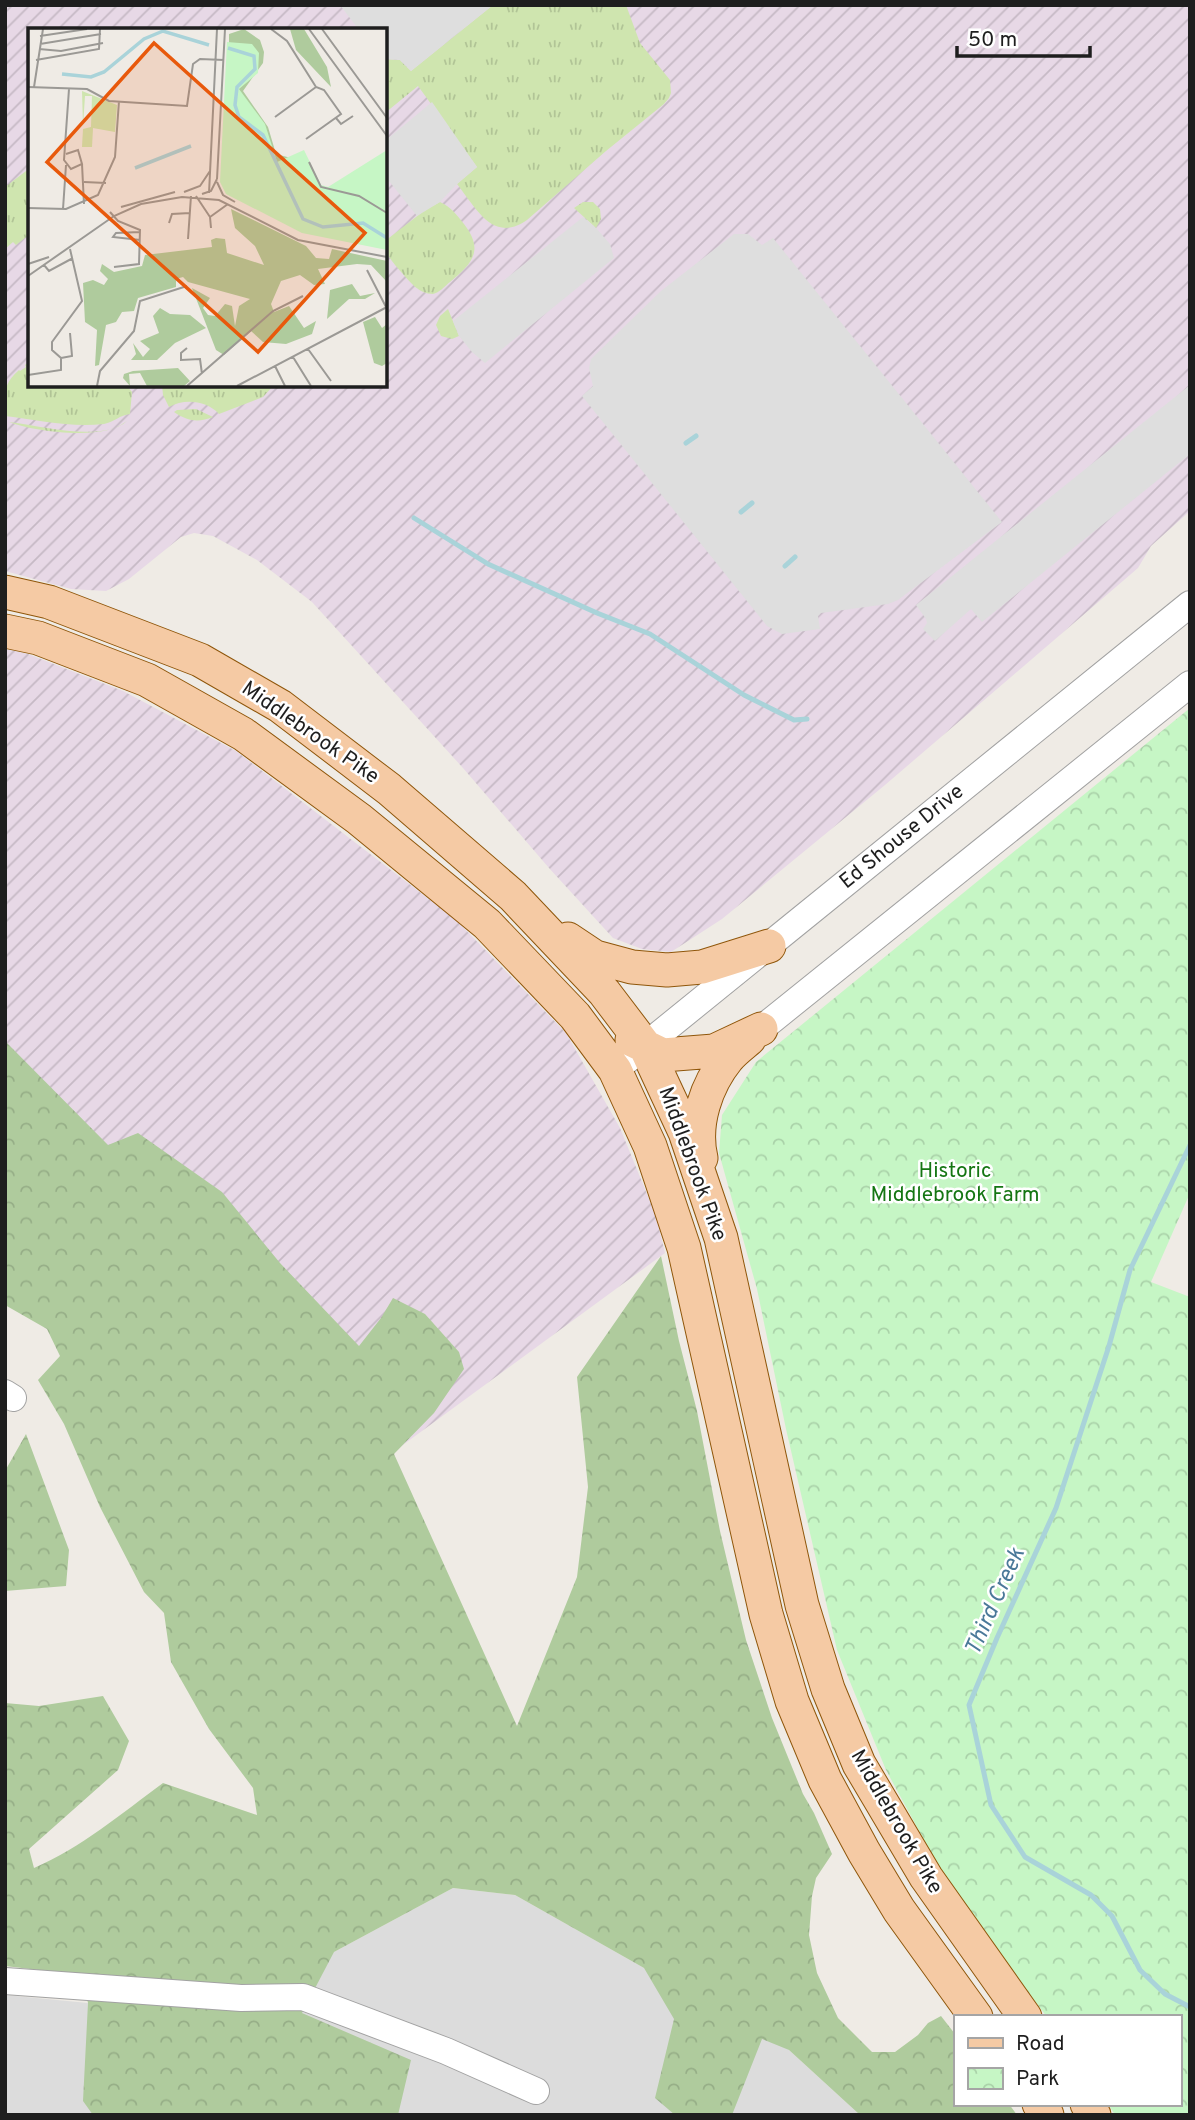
<svg xmlns="http://www.w3.org/2000/svg" width="1195" height="2120" viewBox="0 0 1195 2120" font-family="Overpass,sans-serif">
<style>
.residential{fill:#dcdcdc}
.industrial{fill:url(#industrial-furrows);fill-rule:evenodd}
.grass{fill:url(#grass-tufts)}
.forest{fill:url(#forest-crowns)}
.park{fill:url(#park-crowns)}
.parking{fill:#dedede}
.lines{fill:none;stroke-linecap:round;stroke-linejoin:round}
.stream{stroke:#a9d3d9;stroke-width:5}
.minor-casing{stroke:#a2a2a2;stroke-width:28}
.major-casing{stroke:#8f560a;stroke-width:35}
.minor{stroke:#fff;stroke-width:26}
.major{stroke:#f5caa4;stroke-width:33}
.labels{text-anchor:middle;dominant-baseline:central;stroke-width:5;stroke-linejoin:round;paint-order:stroke}
.street-label{font-size:21px;fill:#1e1e1e;stroke:#fff}
.park-label{font-size:21px;fill:#157613;stroke:#fff}
.water-label{font-size:23px;font-style:italic;fill:#4b7999;stroke:#fff}
.inset-river{fill:none;stroke:#a9d3d9;stroke-width:3.5}
.inset-road{fill:none;stroke:#9b9995;stroke-width:2}
.view{fill:#e8590c;fill-opacity:0.15;stroke:#e8590c;stroke-width:3.5}
.inset-edge{fill:none;stroke:#1e1e1e;stroke-width:3.5}
</style>
<defs>
<pattern id="industrial-furrows" width="10" height="10" patternUnits="userSpaceOnUse" patternTransform="scale(1.75)"><rect width="10" height="10" fill="#e7d8e6"/><path d="M-1 1l2-2M0 10L10 0M9 11l2-2" fill="none" stroke="#c6b9c5"/></pattern>
<pattern id="grass-tufts" width="24" height="20" patternUnits="userSpaceOnUse" patternTransform="scale(1.75)"><rect width="24" height="20" fill="#cfe5af"/><path d="M3 7l-1-3M5 7V3M7 7l1-3M15 17l-1-3M17 17v-4M19 17l1-3" fill="none" stroke="#b1c496"/></pattern>
<pattern id="forest-crowns" width="20" height="18" patternUnits="userSpaceOnUse" patternTransform="scale(1.75)"><rect width="20" height="18" fill="#afcb9d"/><path d="M2 6a3 3 0 1 1 6 0M12 15a3 3 0 1 1 6 0" fill="none" stroke="#96ae87"/></pattern>
<pattern id="park-crowns" width="20" height="18" patternUnits="userSpaceOnUse" patternTransform="scale(1.75)"><rect width="20" height="18" fill="#c6f6c5"/><path d="M2 6a3 3 0 1 1 6 0M12 15a3 3 0 1 1 6 0" fill="none" stroke="#aad2a9"/></pattern>
</defs>
<rect width="100%" height="100%" fill="#efebe5"/>
<!-- residential -->
<path class="residential" d="M453,1888L515,1895L789,2050L860,2115H5V1995L88,2003L334,1952Z"/>
<!-- industrial -->
<path class="industrial" d="M5,5H1190V511L1151,546L1138,568L885,785L722,919L671,952L642,949L613,938L549,868L463,768L312,602L257,560L213,536L194,533L181,537L129,579L106,591L71,589L5,571ZM30,30H385V385H30Z
M5,649L28,654L123,691L236,751L456,920L566,1033L620,1128L656,1216L665,1253L366,1472L5,1153Z"/>
<!-- grass -->
<path class="grass" d="M493,5H626L640,43L670,80L671,93L669,98L664,104L606,151L527,220C493,244 476,208 457,184L477,167L418,86L385,113V59L400,60L411,71Z
M30,168V234L16,245L13,242L5,249V187Z
M440,202C451,207 457,215 464,224C484,250 473,263 450,282C445,286 439,293 433,294C419,294 410,282 402,273C393,262 385,256 385,241L425,210Z
M583,202H593L600,209L601,219L596,228L574,208Z
M448,309L459,336L452,339L441,336L436,325L440,316Z
M30,361V385H126L132,392L130,414C120,415 114,422 104,424C71,428 38,420 5,416C5,394 2,385 19,370L20,371L26,367L25,365Z
M162,385H274L263,397L219,414C207,401 185,398 169,407L163,395Z
M196,409L213,417C198,423 187,421 174,412L177,410Z
M127,421C106,441 34,432 9,422C42,426 79,437 112,429C118,427 122,424 127,421Z"/>
<!-- forest -->
<path class="forest" d="M5,1041L108,1145L138,1133L222,1192L280,1263L359,1346L381,1318L393,1298L425,1314L459,1352L464,1369L434,1413L394,1454L517,1726L577,1577L588,1487L577,1377L661,1256L679,1341L697,1411L720,1531L746,1640L772,1718L803,1794L814,1813L832,1854L816,1878L812,1896L809,1935L817,1973L838,2018L872,2052H895L918,2035L928,2023L941,2016L955,2034V2104H1009L1017,2115H860L789,2050L762,2039L732,2115H675L655,2098L674,2019L644,1968L515,1895L453,1888L334,1952L302,2013L411,2060L398,2115H93L83,2101L88,2003L81,1975L5,1966V1703L39,1706L103,1696L129,1741L118,1770L29,1849L34,1868C81,1848 122,1813 163,1783L257,1815L253,1788L209,1729L171,1662L164,1613L144,1592L100,1507L64,1424L38,1380L60,1356L47,1329L5,1305Z
M26,1434L69,1550L66,1586L5,1591V1471Z"/>
<!-- park -->
<path class="park" d="M1190,708V1193L1151,1282L1190,1297V2115H1115L1108,2104H1179V2017H1047L956,1899L886,1770L837,1650L786,1429L757,1289L719,1153L722,1115L756,1062Z"/>
<!-- parking -->
<path class="parking" d="M340,5H493L411,71L400,60L385,59V30H359Z
M432,102L477,167L457,184L440,202L417,216L385,176V141Z
M583,217L596,228L610,244L614,258L485,363L472,352L459,336L453,321Z
M734,234H748L762,245L773,238L1002,522L898,600L888,604L821,613L818,616L820,629L782,634L767,626L582,396L593,386L589,368L591,359L596,354L661,291Z
M1190,385V454L982,622L971,609L935,641L923,629L927,623L926,619L916,605Z"/>
<g class="lines">
<!-- stream -->
<path class="stream" d="M686,443L696,436
M741,512L752,503
M414,518L488,564L597,613L650,634L744,695L794,720L807,719
M785,566L795,557
M1190,1145L1130,1270L1109,1346L1056,1508L997,1638L969,1705L991,1805L1025,1857L1091,1895L1112,1916L1140,1970L1165,1994L1190,2007"/>
<!-- minor casing -->
<g class="minor-casing">
<path id="minor" d="M761,1029L1190,684
M615,1070L1190,604
M5,1393L13,1398
M5,1981L241,1998L303,1997L446,2051L536,2091"/>
</g>
<!-- major casing -->
<g class="major-casing">
<path id="major" d="M5,592L49,602L200,660L280,706L389,789L513,896L604,992L645,1046L685,1132L721,1238L802,1605L828,1689L859,1764L926,1877L1025,2017
M5,631L38,638L147,680L243,734L359,819L487,924L575,1016L615,1070L650,1146L684,1248L766,1614L792,1701L825,1780L864,1852L899,1910L976,2017
M568,939L595,957L632,967L667,970L702,967L769,946
M632,1040L663,1055L714,1051L761,1029
M701,1158C693,1124 706,1085 728,1058C734,1051 742,1045 749,1039
M1039,2104L1047,2115
M1087,2104L1094,2115"/>
</g>
<!-- minor -->
<use href="#minor" class="minor"/>
<!-- major -->
<use href="#major" class="major"/>
</g>
<g class="labels">
<!-- street labels -->
<g class="street-label">
<text transform="translate(310 733) rotate(35)">Middlebrook Pike</text>
<text transform="translate(902 837) rotate(-39)">Ed Shouse Drive</text>
<text transform="translate(692 1164) rotate(70)">Middlebrook Pike</text>
<text transform="translate(896 1822) rotate(60)">Middlebrook Pike</text>
</g>
<!-- park labels -->
<g class="park-label">
<text x="955" y="1171">Historic<tspan x="955" dy="24">Middlebrook Farm</tspan></text>
</g>
<!-- water labels -->
<g class="water-label">
<text transform="translate(996 1602) rotate(-66)">Third Creek</text>
</g>
</g>
<!-- overview -->
<g transform="translate(28 28)">
<rect width="359" height="359" fill="#efebe5"/>
<path d="M54,63L89,77L87,104L65,100L64,119H54L55,101L63,99L64,68H57L55,98Z" fill="#cfe5af"/>
<path d="M216,1L232,12L236,24L235,35L215,63L240,99L248,126L263,130L227,146L201,22V6ZM262,1H276L299,39L303,59L268,22ZM203,181L278,218L288,230L301,231L304,221L359,233V254L343,237L329,236L290,241L297,256L286,257L272,247L253,253L243,276L246,284L261,278L276,300L288,293L284,306L258,316L235,314L223,303L196,327L188,322L164,260L182,270L175,280L180,287L187,288L197,276L204,278L207,298L211,278L222,271L160,254L155,249L148,251V259L110,270L106,283L94,284L88,294L78,297L71,337L67,338L69,302L57,294L55,255L65,252L76,257L80,251L72,243L74,236L86,244L114,238L117,227L184,219L183,212L188,210L197,211L199,225L236,237L227,218L207,200ZM324,256L332,268L347,265L337,271H321L299,291L302,262ZM132,280L142,286L162,287L178,300L147,315L129,332H103L108,326L105,315L115,329L122,321L112,313L131,305L125,288ZM347,289L354,300L359,296V335L354,338L346,335L335,294ZM150,340L162,353L156,358H119L112,345L101,346L102,358L95,350L96,346L105,343Z" fill="#afcb9d"/>
<path d="M199,14L224,16L231,25L230,45L211,61L237,96L249,134L276,122L293,157L300,159L359,122V222L274,205L198,166L192,154Z" fill="#c6f6c5"/>
<path class="inset-river" d="M200,20L226,28L227,41L209,59L207,77L211,89L235,107L275,191L295,199L335,195L359,210M34,46L63,49L76,44L116,11L135,3L181,17M107,140L163,118"/>
<path class="inset-road" d="M243,1L259,13L288,59L296,62L313,86L278,111M281,1L359,108M294,1L359,90M12,8L59,1M12,16L73,6M11,21L33,23L75,15M8,32L71,21L72,1M0,59L59,61L81,73L159,78L165,36L172,31L196,32M6,59L15,1M247,89L288,59M308,90L313,96L325,88M38,126L50,122L54,136L43,141L36,132L41,61M281,134L293,159L331,168L359,185M54,136L56,176M189,151L197,1M56,154L78,155M189,154L195,167L207,174M156,164L172,158L182,143M181,165L189,1M174,166L183,163L189,151M168,168L182,189L183,200M93,179L147,164M0,180L38,181L70,167L87,129L91,73M35,181L38,137M82,184L90,193L112,202L111,236L86,239M182,189L200,176M141,195L144,186L162,185M112,204L88,205L85,209L112,212M160,211L163,168M0,236L21,229M16,237L21,243L45,230M339,242L358,279M0,248L86,188L113,176L154,169L191,172L270,212L359,229M159,320L153,325V332L172,331L174,346M280,321L303,353M265,329L283,358M33,330L44,328L42,305M247,338L257,358M0,347L33,342V330L24,322V314L54,273L42,221M69,358L72,343L106,303L112,273L159,258M159,358L245,283L275,268M209,358L359,279"/>
<path class="view" d="M126,15L337,205L230,324L19,134Z"/>
<rect width="359" height="359" class="inset-edge"/>
</g>
<!-- border -->
<rect width="1195" height="2120" fill="none" stroke="#1e1e1e" stroke-width="14"/>
<!-- legend -->
<rect x="954" y="2015" width="228" height="91" fill="#ffffff" stroke="#a5a5a5" stroke-width="2"/>
<rect x="968" y="2038" width="35" height="10" fill="#f5caa4" stroke="#a5a5a5" stroke-width="2"/>
<text x="1016" y="2050" font-size="21" fill="#1e1e1e">Road</text>
<rect x="968" y="2068" width="35" height="21" fill="url(#park-crowns)" stroke="#a5a5a5" stroke-width="2"/>
<text x="1016" y="2085" font-size="21" fill="#1e1e1e">Park</text>
<!-- scale -->
<path d="M957 46v10h133v-10" fill="none" stroke="#1e1e1e" stroke-width="3.5"/>
<text x="968" y="46" font-size="21" fill="#1e1e1e" stroke="#ffffff" stroke-width="5" paint-order="stroke">50 m</text>
</svg>
